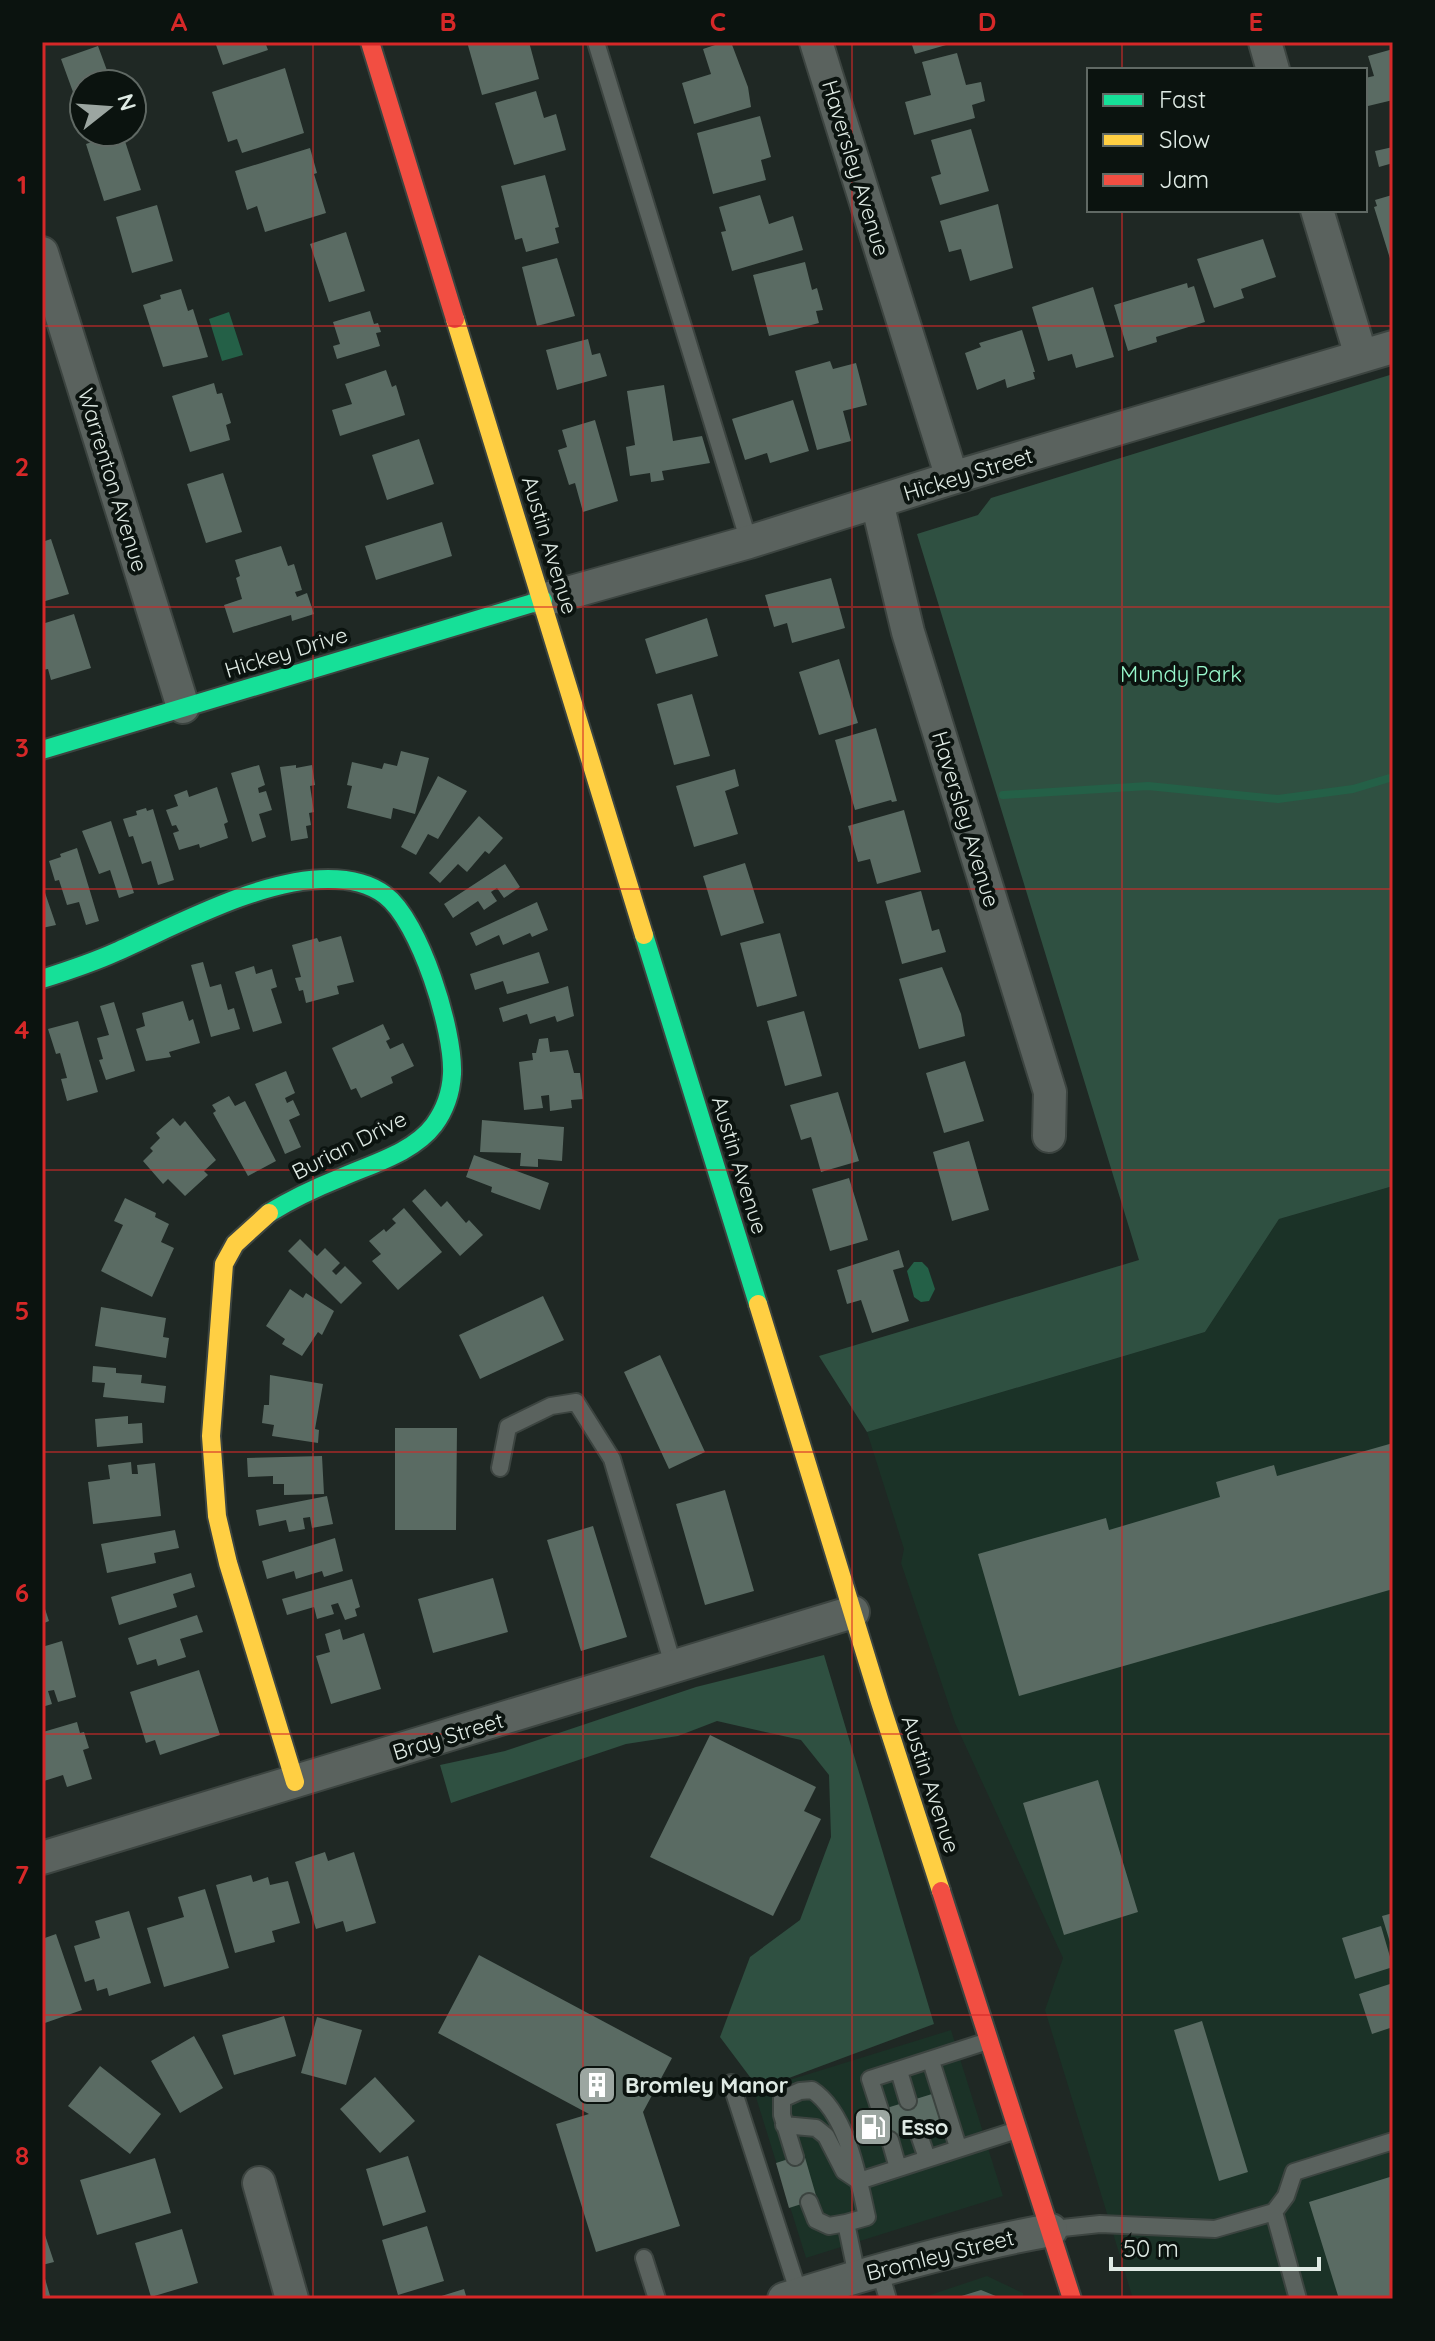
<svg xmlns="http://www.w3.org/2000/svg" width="1435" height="2341" viewBox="0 0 1435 2341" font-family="Quicksand,sans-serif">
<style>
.built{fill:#1b3227}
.green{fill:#2f5041}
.water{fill:#246047}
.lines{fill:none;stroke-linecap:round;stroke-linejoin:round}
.stream{stroke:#246047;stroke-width:8}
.building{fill:#5a6b63}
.lane-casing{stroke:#3c4440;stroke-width:20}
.street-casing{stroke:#3c4440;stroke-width:36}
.fast-casing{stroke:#3c4440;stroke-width:22}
.slow-casing{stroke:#3c4440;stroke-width:22}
.jam-casing{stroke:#3c4440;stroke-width:22}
.lane{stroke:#5a625e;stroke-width:16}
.street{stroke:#5a625e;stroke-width:32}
.fast{stroke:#16e098;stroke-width:18}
.slow{stroke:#ffcf43;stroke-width:18}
.jam{stroke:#f24e42;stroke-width:18}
.grid{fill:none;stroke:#d62828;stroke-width:2;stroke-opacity:0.55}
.labels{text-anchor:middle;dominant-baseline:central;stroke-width:8;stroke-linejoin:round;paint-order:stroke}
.street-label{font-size:22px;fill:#dfeae4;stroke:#0b130f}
.park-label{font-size:22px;fill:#99f9cd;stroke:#0b130f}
.poi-label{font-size:22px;font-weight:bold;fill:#dfeae4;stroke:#0b130f;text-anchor:start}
.neatline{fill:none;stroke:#d62828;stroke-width:3}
.grid-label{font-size:26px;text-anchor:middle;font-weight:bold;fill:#d62828}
</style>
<rect width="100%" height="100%" fill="#1f2824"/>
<!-- built -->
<path class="built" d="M1393,1186V2299H1133L1045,2010L1063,1958L955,1723L901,1563L904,1549L867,1432L1205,1332L1279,1219Z
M951,2030L1003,2196L806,2258L754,2091Z
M987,2276L1023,2293L1024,2299H918Z"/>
<!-- green -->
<path class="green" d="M1393,374V1186L1279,1219L1205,1332L867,1432L819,1356L1139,1260L917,534L978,515L991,498Z
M824,1655L934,2024L759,2089L720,2037L750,1957L800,1920L831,1837L829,1775L801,1740L717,1721L678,1736L626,1744L451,1803L440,1765L505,1751L696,1687Z"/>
<!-- water -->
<path class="water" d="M229,312L243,355L222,361L209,319Z
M914,1262H922L928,1268L935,1289L929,1301L921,1302L914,1297L907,1271Z"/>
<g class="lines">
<!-- stream -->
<path class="stream" d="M1003,795L1148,786L1278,799L1353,789L1393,777"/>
</g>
<!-- building -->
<path class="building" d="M215,42H265L268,50L223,65Z
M467,42H529L539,79L482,95Z
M724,42H731L748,87L751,107L694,124L682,83L711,74L703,49Z
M911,42H953V43L915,54Z
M98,46L112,84H84V113L81,114L61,59Z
M1393,49V100L1368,106L1365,78L1374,76L1368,56Z
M957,53L966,85L981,82L985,101L972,105L975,118L914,135L905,102L931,95L922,62Z
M285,68L304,133L242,153L237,139L228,142L212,92Z
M536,91L544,118L556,114L566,150L514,165L495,103Z
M760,116L771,157L761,160L766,180L713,194L697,133Z
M971,129L989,191L940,205L931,177L941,174L931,140Z
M122,132L141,190L104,201L86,144Z
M1393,147V163L1379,167L1375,151Z
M310,148L317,173L314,174L326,213L265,232L257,206L247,210L235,171Z
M545,175L559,227L555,228L559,243L526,252L522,238L515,240L501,186Z
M760,195L769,224L793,216L803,250L732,271L721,232L726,231L719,207Z
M1392,195L1393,198L1392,265L1374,207L1377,206L1375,200Z
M998,204L1013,268L970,281L961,249L949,252L940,221Z
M157,205L173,261L132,273L116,217Z
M346,232L365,291L329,302L310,244Z
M1263,239L1276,277L1241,289L1244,298L1214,308L1197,259Z
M557,258L575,316L537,326L522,267Z
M805,262L812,290L817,288L823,310L816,311L819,323L769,336L753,275Z
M1187,283L1188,288L1194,286L1205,322L1156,337L1157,342L1128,351L1114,305Z
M1093,287L1114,357L1076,368L1072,354L1048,361L1032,307Z
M181,289L188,311L193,309L208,357L163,367L143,305L161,299L160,295Z
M370,311L374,324L378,323L381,332L376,333L380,346L337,359L333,346L340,344L333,322Z
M1022,330L1035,372H1033L1035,379L1007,388L1005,379L977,390L965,353L981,347L979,343Z
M588,339L592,355L600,353L607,376L557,390L546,350Z
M830,361L833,369L856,363L867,405L843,411L851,441L817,450L795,371Z
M386,370L392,387L396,385L405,415L340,436L332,410L352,404L345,384Z
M214,383L217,394L222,393L231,423L226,425L230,440L190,452L172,396Z
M664,385L673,441L702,436L710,463L662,471L664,480L651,482L650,473L630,476L626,447L635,445L627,391Z
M793,400L809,451L770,463L767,453L745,460L732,419Z
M595,420L618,501L583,512L575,483L569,485L558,450L567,447L562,430Z
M419,439L434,484L387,500L372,455Z
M223,473L242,532L206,543L187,484Z
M442,522L452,556L376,580L365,546Z
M51,539L69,594L42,602V542Z
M281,546L288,566L294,564L302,590L295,592L297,597L307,593L314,614L292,621L291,615L233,633L224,605L242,599L236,578L240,576L235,560Z
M831,578L845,628L792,643L787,623L774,627L765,595Z
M74,614L91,668L51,680L48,669L43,670L42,668V624Z
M707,618L718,656L656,674L645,639Z
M839,659L858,723L819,735L799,672Z
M692,694L710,756L674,765L657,704Z
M876,728L897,801L892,802L891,800L855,810L835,740Z
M401,751L429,758L415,814L393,808L391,819L347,808L352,786L347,785L352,762L382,769L384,763L397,766Z
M259,765L265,785L258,788L259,793L266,791L272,810L259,814L266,837L252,842L231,773Z
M296,765V768L312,765L315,785L310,786L314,812L309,813L311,825L306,826L308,838L291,841L280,767Z
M735,769L739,786L725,791L738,834L694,847L676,786Z
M438,776L467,791L438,839L428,834L416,855L401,847Z
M217,787L228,822L224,824L228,838L200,848L199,844L179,850L173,833L179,831L176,825L172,826L166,810L178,806L174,795L187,790L189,797Z
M146,808L147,811L153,809L174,880L158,885L151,861L142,864L133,836L129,837L123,819L137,815L136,811Z
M904,810L921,872L877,884L870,859L858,862L848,826Z
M479,816L503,838L489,854L485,851L467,872L458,864L440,883L429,873Z
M111,821L134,893L119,898L110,870L99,874L82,831Z
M77,848L99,921L86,925L79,902L67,905L59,880L55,881L49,861L61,857L60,854Z
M745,863L764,923L721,936L703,876Z
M505,864L520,887L504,898L497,888L491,892L497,901L484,910L478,901L453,918L444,904Z
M42,884L56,925L42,928Z
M921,891L932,931L939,929L946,952L902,964L885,901Z
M537,902L548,930L532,937L530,933L503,945L499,935L476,946L470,933Z
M780,933L797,996L757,1007L740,943Z
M341,936L354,982L337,986L339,994L306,1003L303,990L299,991L295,978L301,977L292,945L317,938L319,942Z
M539,952L549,983L507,994L503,981L475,990L470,974Z
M203,962L210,987L221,984L228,1010L234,1008L240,1029L211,1037L191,965Z
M254,966L256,974L272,969L277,987L271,989L282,1023L253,1032L235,972Z
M942,967L961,1014L965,1036L919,1049L899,979Z
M568,986L574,1016L557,1022L555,1016L530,1024L527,1014L503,1022L499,1008Z
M183,1001L189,1021L193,1019L200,1043L169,1052L171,1057L146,1061L136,1029L145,1026L142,1013Z
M114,1002L135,1071L106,1080L99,1060L103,1059L97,1038L109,1035L100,1006Z
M804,1011L822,1076L785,1086L767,1021Z
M78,1021L98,1092L67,1101L61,1079L67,1078L60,1053L56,1054L48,1029Z
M383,1024L390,1039L386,1041L390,1049L403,1043L414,1066L391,1077L393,1083L361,1098L356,1088L351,1090L332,1048Z
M548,1038L550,1052L568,1050L574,1073H580L583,1099L571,1100L572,1108L550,1111L549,1095L541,1096L543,1108L524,1110L519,1062L533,1060L532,1053H536L539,1039Z
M965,1061L984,1121L944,1133L926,1073Z
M286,1071L295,1093L285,1098L287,1103L293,1100L300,1115L289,1120L301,1147L285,1154L255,1084Z
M838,1092L859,1161L821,1172L811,1137L801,1140L790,1105Z
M229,1096L235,1106L245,1101L276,1161L248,1176L213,1113L216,1111L212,1105Z
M173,1118L180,1126L185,1121L216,1160L204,1171L208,1175L185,1196L168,1179L163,1184L143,1161L153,1151L150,1148L160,1138L156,1133Z
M482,1120L564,1127L562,1161L538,1159V1167L520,1166L521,1153L480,1152Z
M969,1141L989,1210L952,1221L933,1152Z
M474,1155L549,1183L540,1210L491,1192L492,1187L466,1177Z
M849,1178L868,1240L830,1251L812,1189Z
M425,1189L441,1207L447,1201L466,1223L469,1220L483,1235L460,1256L412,1201Z
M125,1198L156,1213L155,1217L169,1224L161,1242L174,1248L152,1297L101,1271L123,1225L114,1221Z
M404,1208L442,1252L398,1290L372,1261L381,1254L369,1241L384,1229L386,1232L396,1223L392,1219Z
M300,1239L317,1256L325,1248L340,1263L332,1271L336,1275L345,1266L362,1283L341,1304L288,1251Z
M899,1250L904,1267L893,1270L909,1321L872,1333L861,1300L847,1304L837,1270Z
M290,1289L303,1298L306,1293L334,1311L322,1335L318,1332L302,1356L282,1344L285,1339L266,1326Z
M543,1296L564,1340L480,1379L459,1335Z
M101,1307L166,1318L163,1337L169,1338L166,1358L95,1346Z
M660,1355L705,1452L669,1469L624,1372Z
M93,1366L116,1368V1373L142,1375L141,1383L166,1386L164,1403L103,1397L105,1383L92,1382Z
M270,1375L323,1384L315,1429L319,1430L318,1443L272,1436L274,1425L262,1423L264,1405H269Z
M128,1416V1424L142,1423L143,1443L97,1447L95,1419Z
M395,1428H457L456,1530H395Z
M1393,1443V1589L1019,1696L978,1554L1106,1518L1109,1530L1220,1497L1216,1482L1274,1465L1277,1476Z
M322,1456L324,1494L284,1495V1484H273V1476L248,1477L247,1458Z
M131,1462L132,1474H138L137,1465L155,1463L161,1516L93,1524L88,1482L110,1479L108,1465Z
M725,1490L754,1591L705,1605L676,1504Z
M327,1496L333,1524L312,1528L310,1517L303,1518L305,1529L289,1532L286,1520L259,1526L256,1510Z
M593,1526L627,1637L581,1651L547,1540Z
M175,1530L179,1548L154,1553L156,1563L107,1573L101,1544Z
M335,1538L343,1571L324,1577L322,1571L296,1579L294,1571L267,1579L262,1561Z
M191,1573L195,1587L173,1594L177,1607L119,1625L111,1597Z
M493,1578L508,1632L433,1653L418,1599Z
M352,1579L360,1607L355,1609L357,1616L345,1620L338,1603L331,1605L334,1614L317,1619L314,1607L287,1615L282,1599Z
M42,1600L49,1621L42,1624Z
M197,1615L203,1632L180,1639L186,1657L158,1666L156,1659L137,1665L128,1638Z
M340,1629L343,1640L364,1633L381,1689L331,1704L316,1656L330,1652L325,1634Z
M62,1641L76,1697L58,1702L54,1690L48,1691L52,1704L42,1707V1647Z
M199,1670L220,1735L160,1755L155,1740L146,1743L130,1692Z
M77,1722L80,1733L84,1732L89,1748L83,1750L92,1779L67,1787L63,1775L44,1781L42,1740L45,1739L43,1732Z
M710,1735L816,1787L804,1811L821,1819L773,1916L650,1857Z
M1098,1780L1138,1912L1064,1935L1023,1803Z
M325,1852L328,1861L354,1852L376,1923L346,1932L343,1921L316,1929L295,1862Z
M251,1875L253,1882L268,1877L270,1885L288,1881L300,1923L272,1931L275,1942L235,1953L216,1885Z
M205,1889L229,1968L164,1987L147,1928L184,1917L178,1897Z
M129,1911L151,1983L109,1996L107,1988L97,1991L94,1979L85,1982L74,1946L100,1938L95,1921Z
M1393,1913V1949H1392L1382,1916Z
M1381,1926L1393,1967L1355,1979L1342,1938Z
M56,1934L82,2010L42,2024V1939Z
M479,1955L672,2058L643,2112L680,2226L596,2252L556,2124L589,2114L438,2033Z
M1393,1983V2027L1372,2034L1359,1994Z
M284,2016L296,2056L234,2075L222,2035Z
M317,2017L362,2030L346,2085L301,2073Z
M1202,2021L1248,2172L1219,2181L1174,2030Z
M194,2036L223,2088L180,2113L151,2061Z
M100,2066L161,2114L130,2154L68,2106Z
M375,2077L415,2121L380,2153L340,2109Z
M932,2094L941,2124L873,2145L864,2115Z
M804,2154L817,2199L789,2208L776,2163Z
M408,2156L426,2212L383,2226L366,2169Z
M155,2158L171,2213L97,2235L80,2180Z
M1393,2176V2299H1339L1309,2202Z
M42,2226L54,2262L42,2265Z
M427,2226L444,2281L398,2295L382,2240Z
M182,2229L198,2283L151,2297L135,2243Z
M42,2272H43L51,2299H42Z
M464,2289L467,2299H435V2298Z
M981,2290L1003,2299H955V2298Z"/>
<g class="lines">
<!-- lane casing -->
<g class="lane-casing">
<path id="lane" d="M596,42L749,542
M500,1468L508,1427L551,1406L576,1402L612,1459L674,1668
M931,2061L958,2147
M899,2071L908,2101
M731,2083L799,2294
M880,2110L870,2079L988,2041
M784,2125L816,2128L826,2136L844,2171L859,2181
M918,2132L927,2158
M890,2140L898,2168
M795,2157L782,2115V2099L800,2091L812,2090C847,2113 858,2177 867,2217L846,2223L857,2276
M859,2181L1017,2130
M809,2202L816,2220L829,2226L846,2223
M1274,2212L1298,2299
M1053,2229L1100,2224L1215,2229L1274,2212L1286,2196L1294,2172L1393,2141
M644,2258L657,2299
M879,2269L888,2299"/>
</g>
<!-- street casing -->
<g class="street-casing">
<path id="street" d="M816,42L952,478
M1265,42L1273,70
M1317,210L1361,356
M42,253L183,707
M877,502L908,632L1050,1092L1049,1136
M543,600L749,542L952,478L1393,347
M42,1858L853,1612
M259,2183L292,2299
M784,2299C873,2271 961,2246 1051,2230"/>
</g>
<!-- fast casing -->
<g class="fast-casing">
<path id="fast" d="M42,750L543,600
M644,935L758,1304
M42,979C67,971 92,963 116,952C177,925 260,879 328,879C348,879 369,883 385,895C420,921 454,1031 452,1074C451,1092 445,1110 434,1125C413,1153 371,1164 340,1178C315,1188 292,1199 269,1213"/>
</g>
<!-- slow casing -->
<g class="slow-casing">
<path id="slow" d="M455,319L644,935
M269,1213L235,1244L224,1264L211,1436L217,1516L228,1563L295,1782
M758,1304L880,1702L941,1891"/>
</g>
<!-- jam casing -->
<g class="jam-casing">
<path id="jam" d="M370,42L455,319
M941,1891L1072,2299"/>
</g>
<!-- lane -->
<use href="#lane" class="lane"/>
<!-- street -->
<use href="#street" class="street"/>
<!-- fast -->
<use href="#fast" class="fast"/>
<!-- slow -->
<use href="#slow" class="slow"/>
<!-- jam -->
<use href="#jam" class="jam"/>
</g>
<!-- grid -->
<path class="grid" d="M313,42V2299M583,42V2299M852,42V2299M1122,42V70M1122,210V2299M42,326H1393M42,607H1393M42,889H1393M42,1170H1393M42,1452H1393M42,1734H1393M42,2015H1393"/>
<!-- icons -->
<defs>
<g id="building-square" transform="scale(2)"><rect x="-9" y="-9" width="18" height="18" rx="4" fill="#9ca6a1" stroke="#0b130f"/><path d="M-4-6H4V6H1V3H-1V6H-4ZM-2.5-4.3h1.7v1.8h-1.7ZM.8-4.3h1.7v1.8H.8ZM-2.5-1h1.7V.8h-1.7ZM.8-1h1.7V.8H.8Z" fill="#fff"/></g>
<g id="fuel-square" transform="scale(2)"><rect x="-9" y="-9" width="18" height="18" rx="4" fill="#9ca6a1" stroke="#0b130f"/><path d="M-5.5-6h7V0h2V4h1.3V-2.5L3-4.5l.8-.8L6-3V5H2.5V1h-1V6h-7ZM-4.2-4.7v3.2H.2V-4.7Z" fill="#fff"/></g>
</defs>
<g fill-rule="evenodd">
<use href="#building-square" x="597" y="2085"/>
<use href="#fuel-square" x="873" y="2127"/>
</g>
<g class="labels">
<!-- street labels -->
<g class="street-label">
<text transform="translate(856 168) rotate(73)">Haversley Avenue</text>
<text transform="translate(968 474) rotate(-17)">Hickey Street</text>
<text transform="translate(113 480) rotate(73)">Warrenton Avenue</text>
<text transform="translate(550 545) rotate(73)">Austin Avenue</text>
<text transform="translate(286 652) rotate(-17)">Hickey Drive</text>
<text transform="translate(966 819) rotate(73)">Haversley Avenue</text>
<text transform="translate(349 1145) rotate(-27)">Burian Drive</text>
<text transform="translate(740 1165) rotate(73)">Austin Avenue</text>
<text transform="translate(448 1736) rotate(-17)">Bray Street</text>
<text transform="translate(931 1784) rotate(72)">Austin Avenue</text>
<text transform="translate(940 2255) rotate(-14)">Bromley Street</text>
</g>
<!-- park labels -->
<g class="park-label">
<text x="1181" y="674">Mundy Park</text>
</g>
<!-- poi labels -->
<g class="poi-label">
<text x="625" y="2085">Bromley Manor</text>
<text x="901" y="2127">Esso</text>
</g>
</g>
<!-- border -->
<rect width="1435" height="2341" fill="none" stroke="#0b130f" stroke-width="88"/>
<!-- legend -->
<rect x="1087" y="68" width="280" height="144" fill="#0b130f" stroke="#606964" stroke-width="2"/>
<rect x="1103" y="94" width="40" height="12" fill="#16e098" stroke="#606964" stroke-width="2"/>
<text x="1159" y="108" font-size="24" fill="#dfeae4">Fast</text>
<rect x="1103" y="134" width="40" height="12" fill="#ffcf43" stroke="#606964" stroke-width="2"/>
<text x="1159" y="148" font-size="24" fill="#dfeae4">Slow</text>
<rect x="1103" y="174" width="40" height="12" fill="#f24e42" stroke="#606964" stroke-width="2"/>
<text x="1159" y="188" font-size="24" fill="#dfeae4">Jam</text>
<!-- north arrow -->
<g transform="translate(108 108) rotate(73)"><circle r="38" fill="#0b130f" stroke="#606964" stroke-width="2"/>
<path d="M0-6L14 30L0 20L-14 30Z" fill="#9ca6a1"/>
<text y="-12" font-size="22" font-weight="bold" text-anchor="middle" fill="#dfeae4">N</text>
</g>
<!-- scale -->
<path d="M1111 2257v12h208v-12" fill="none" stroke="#dfeae4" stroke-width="4"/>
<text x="1123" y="2257" font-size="24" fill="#dfeae4" stroke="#0b130f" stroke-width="6" paint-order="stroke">50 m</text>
<rect x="44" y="44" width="1347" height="2253" class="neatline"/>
<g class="grid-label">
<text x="179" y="31">A</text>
<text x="448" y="31">B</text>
<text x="718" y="31">C</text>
<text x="987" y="31">D</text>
<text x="1256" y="31">E</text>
<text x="22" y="194">1</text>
<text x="22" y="476">2</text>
<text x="22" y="757">3</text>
<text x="22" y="1039">4</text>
<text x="22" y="1320">5</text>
<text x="22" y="1602">6</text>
<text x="22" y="1884">7</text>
<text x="22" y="2165">8</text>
</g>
</svg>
